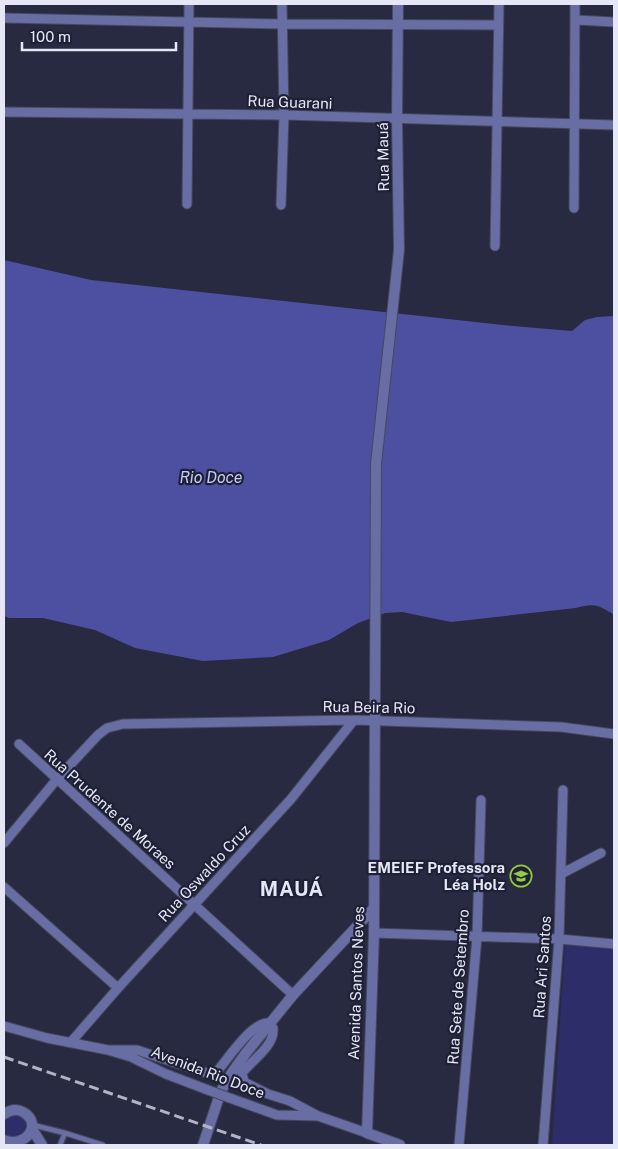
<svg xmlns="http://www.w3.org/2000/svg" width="618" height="1149" viewBox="0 0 618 1149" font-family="'Public Sans',sans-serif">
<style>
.green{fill:#2c2d69}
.water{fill:#4d50a0}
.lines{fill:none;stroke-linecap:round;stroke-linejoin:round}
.service-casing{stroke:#45485d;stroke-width:7}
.minor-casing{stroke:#45485d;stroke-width:11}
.tertiary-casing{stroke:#45485d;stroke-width:12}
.service{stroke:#686da3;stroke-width:4.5}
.minor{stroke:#686da3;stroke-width:9}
.tertiary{stroke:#686da3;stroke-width:10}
.rail{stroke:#b2b4c5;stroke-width:3;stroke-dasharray:10 5;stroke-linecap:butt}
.minor-bridge-casing{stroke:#45485d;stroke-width:11;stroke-linecap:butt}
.minor-bridge{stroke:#686da3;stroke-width:9}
.labels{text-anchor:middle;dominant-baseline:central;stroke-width:4.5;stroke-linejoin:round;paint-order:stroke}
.street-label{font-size:15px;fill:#e5e7f6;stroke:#1e2035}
.poi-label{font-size:15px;font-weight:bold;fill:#e5e7f6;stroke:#1e2035;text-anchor:end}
.water-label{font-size:16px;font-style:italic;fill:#c5cbf7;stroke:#1e2035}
.district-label{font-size:20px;font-weight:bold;letter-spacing:1px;fill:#e5e7f6;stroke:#1e2035}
</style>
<rect width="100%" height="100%" fill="#272a40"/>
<!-- green -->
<path class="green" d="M565,944L614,945V1145H552Z
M11,1114C22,1115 26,1118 28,1129L21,1139L4,1135V1119Z"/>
<!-- water -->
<path class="water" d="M4,260L91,280L513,326L572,331L585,320L597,317L614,316V615C599,605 594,603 576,608L451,622L402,612L385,613L358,623L329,640L273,657L203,661L135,648L95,630L43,618H9L4,616Z"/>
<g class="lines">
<!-- service casing -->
<g class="service-casing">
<path id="service" d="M33,1125L65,1133
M60,1145L65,1133L103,1145"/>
</g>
<!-- minor casing -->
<g class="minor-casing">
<path id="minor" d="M4,18L282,24L498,25
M576,20L614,22
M4,112L284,115L614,125
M187,204L189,4
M281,205L284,115L282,4
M574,208L575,4
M495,246L499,4
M19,744L293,995
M4,843L57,779L98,735L107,728L123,724L354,720L561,727L614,734
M561,874L601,853
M4,887L118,988
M374,933L559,939L614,944
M4,1026L47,1038L108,1050L131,1057L166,1074L208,1090
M71,1042L118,988L291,799L354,720
M108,1050H137L206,1073H213L219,1069C229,1057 251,1024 267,1023L273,1028C275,1046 252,1060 242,1073L244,1082L268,1094L290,1101L318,1116
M227,1097L277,1115L318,1116L367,1133
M459,1145L477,937L481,800
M543,1145L559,939L563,790"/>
</g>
<!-- tertiary casing -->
<g class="tertiary-casing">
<path id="tertiary" d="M398,4L397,119L399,250L376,464L374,933L367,1133L400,1145
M4,1114C10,1110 16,1108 23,1112C44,1124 25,1149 4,1140
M32,1129L42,1145
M203,1145L221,1091L231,1074L246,1053L293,995L374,908"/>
</g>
<!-- service -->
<use href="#service" class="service"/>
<!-- minor -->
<use href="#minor" class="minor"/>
<!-- tertiary -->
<use href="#tertiary" class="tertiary"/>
<!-- rail -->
<path class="rail" d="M4,1057L261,1145"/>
<!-- minor-bridge casing -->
<g class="minor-bridge-casing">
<path id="minor-bridge" d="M208,1090L227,1097"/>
</g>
<!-- minor-bridge -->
<use href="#minor-bridge" class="minor-bridge"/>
</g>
<!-- icons -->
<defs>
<g id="school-ring" transform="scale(1.125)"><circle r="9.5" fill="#1e2035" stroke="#93cc3d" stroke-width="1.5"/><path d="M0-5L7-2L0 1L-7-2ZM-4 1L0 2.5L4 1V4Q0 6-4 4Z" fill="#93cc3d"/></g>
</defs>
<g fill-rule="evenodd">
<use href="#school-ring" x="521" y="876"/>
</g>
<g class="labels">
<!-- street labels -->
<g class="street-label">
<text transform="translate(290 102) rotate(2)">Rua Guarani</text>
<text transform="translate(383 157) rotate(-91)">Rua Mauá</text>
<text transform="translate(369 707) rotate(1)">Rua Beira Rio</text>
<text transform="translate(110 809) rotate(42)">Rua Prudente de Moraes</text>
<text transform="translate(204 873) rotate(-47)">Rua Oswaldo Cruz</text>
<text transform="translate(542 967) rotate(-86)">Rua Ari Santos</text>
<text transform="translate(356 983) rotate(-88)">Avenida Santos Neves</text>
<text transform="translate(458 987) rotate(-86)">Rua Sete de Setembro</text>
<text transform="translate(208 1072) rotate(21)">Avenida Rio Doce</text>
</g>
<!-- poi labels -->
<g class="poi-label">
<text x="505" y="867">EMEIEF Professora<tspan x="505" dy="17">Léa Holz</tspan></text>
</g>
<!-- water labels -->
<g class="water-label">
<text x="211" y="477">Rio Doce</text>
</g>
<!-- district labels -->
<g class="district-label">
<text x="292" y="889">MAUÁ</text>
</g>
</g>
<!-- border -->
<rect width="618" height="1149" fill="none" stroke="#e5e7f6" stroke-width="10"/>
<!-- scale -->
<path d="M22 42v8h154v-8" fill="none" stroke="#e5e7f6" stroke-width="2.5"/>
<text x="30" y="42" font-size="15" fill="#e5e7f6" stroke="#1e2035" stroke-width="4" paint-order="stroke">100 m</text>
</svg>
